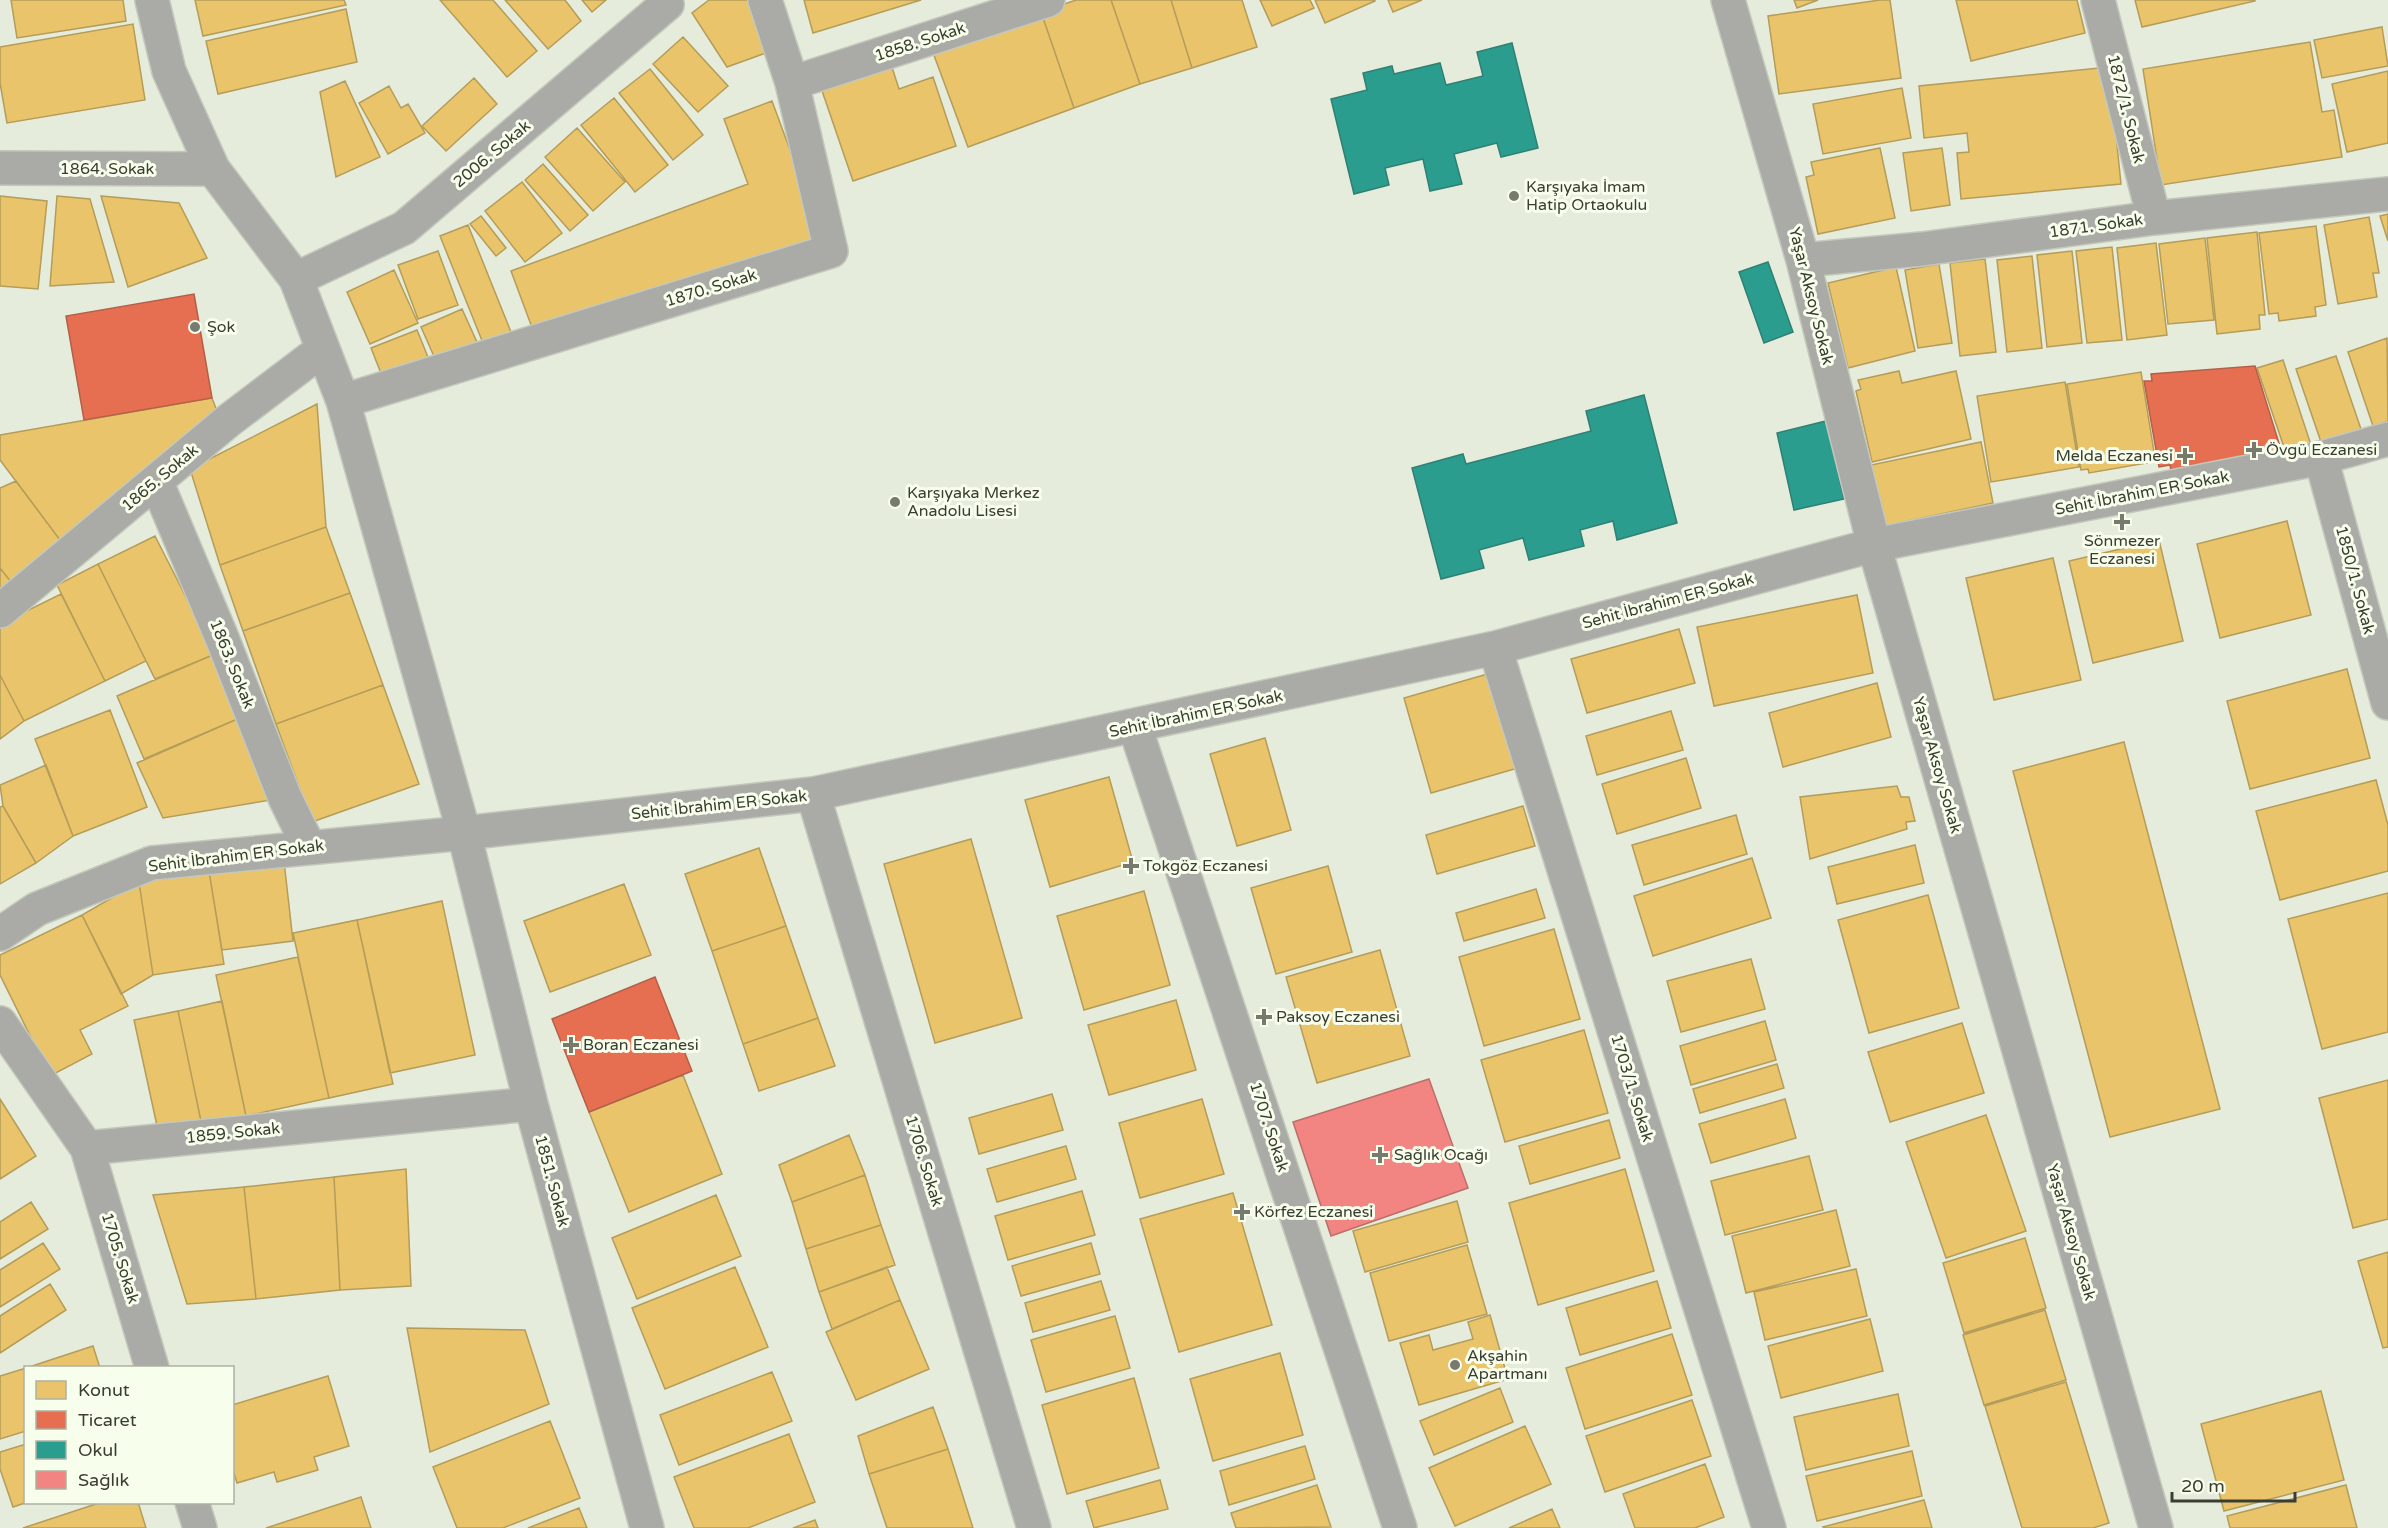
<svg xmlns="http://www.w3.org/2000/svg" width="2388" height="1528" viewBox="0 0 2388 1528" font-family="'Varela Round',sans-serif">
<style>
.homes{fill:#e9c46a;stroke:#b49c59;stroke-width:1.5}
.shops{fill:#e76f51;stroke:#b36048;stroke-width:1.5}
.schools{fill:#2a9d8f;stroke:#2f8073;stroke-width:1.5}
.health{fill:#f28482;stroke:#bb6f6a;stroke-width:1.5}
.lines{fill:none;stroke-linecap:round;stroke-linejoin:round}
.street-casing{stroke:#c3c8bc;stroke-width:36}
.street{stroke:#aaaba6;stroke-width:33}
.poi-dot{fill:#767b6e;stroke:#f8feec;stroke-width:2}
.labels{text-anchor:middle;dominant-baseline:central;stroke-width:6;stroke-linejoin:round;paint-order:stroke}
.street-label{font-size:16px;fill:#3a3e32;stroke:#f8feec}
.poi-label{font-size:16px;fill:#3a3e32;stroke:#f8feec;text-anchor:start}
</style>
<rect width="100%" height="100%" fill="#e6ecdc"/>
<!-- homes -->
<path class="homes" d="M11,0H123L126,21L17,38Z
M195,0H344L346,5L203,36Z
M440,0H493L537,51L507,77Z
M505,0H565L581,21L548,49Z
M582,0H606L592,12Z
M709,0H758L774,50L727,67L692,13Z
M804,0H921L813,33Z
M1076,0H1111L1140,84L1074,108L1041,12Z
M1111,0H1171L1192,68L1140,84Z
M1171,0H1242L1257,47L1192,68Z
M1260,0H1310L1314,8L1272,26Z
M1315,0H1375V1L1325,23Z
M1388,0H1422L1393,12Z
M1794,0H1818L1797,8Z
M1880,0H1890L1901,78L1779,94L1768,16Z
M1956,0H2077L2085,33L1971,61Z
M2135,0H2255V1L2142,27Z
M346,9L357,62L218,94L206,41Z
M1041,12L1074,108L968,147L932,50Z
M133,24L145,100L7,123L0,83V47Z
M2382,27L2388,66L2322,78L2314,40Z
M683,37L728,86L698,112L653,64Z
M2310,42L2322,112L2334,110L2342,157L2161,185L2143,69Z
M890,61L899,89L933,77L956,146L853,181L820,85Z
M2109,67L2121,184L1961,199L1957,153L1969,152L1967,133L1924,138L1919,86Z
M650,69L703,135L673,160L619,93Z
M2388,71V143L2347,152L2332,84Z
M474,78L497,104L446,151L422,126Z
M345,81L380,157L336,177L320,92Z
M389,86L401,108L408,104L425,133L388,154L359,103Z
M1902,88L1911,138L1823,154L1813,104Z
M614,98L668,165L635,192L581,125Z
M772,101L822,237L537,341L511,271L748,184L724,119Z
M577,128L625,182L593,211L545,157Z
M1880,148L1895,218L1818,234L1806,177L1814,175L1811,162Z
M1942,148L1950,205L1911,211L1903,153Z
M543,164L588,215L570,231L525,180Z
M522,182L562,233L525,262L485,211Z
M0,196L47,201L38,289L0,286Z
M57,196L90,199L114,282L50,286Z
M101,196L179,203L207,258L128,287Z
M2388,214V241L2380,216Z
M481,216L506,248L496,256L470,224Z
M2369,217L2379,273H2373L2377,297L2338,304L2324,225Z
M468,225L511,332L483,343L440,236Z
M2316,226L2326,305L2315,307L2316,316L2279,321L2278,313L2269,314L2259,233Z
M2257,232L2265,315H2259L2260,329L2217,334L2207,238Z
M2205,238L2214,320L2168,324L2159,244Z
M2156,243L2167,335L2127,340L2117,248Z
M2112,247L2122,340L2087,343L2076,251Z
M438,251L458,305L418,319L398,265Z
M2072,251L2082,343L2047,347L2037,255Z
M2032,256L2042,348L2007,352L1997,260Z
M1985,259L1996,352L1960,356L1950,263Z
M1939,264L1952,343L1918,348L1905,270Z
M1896,267L1915,351L1848,368L1828,283Z
M394,270L418,323L370,344L347,292Z
M462,309L481,351L440,370L421,327Z
M417,330L430,362L384,381L371,348Z
M2387,338L2388,421L2373,426L2348,352Z
M2336,356L2361,429L2321,442L2296,369Z
M2283,360L2312,448L2287,456L2257,368Z
M1899,371L1902,383L1956,371L1971,439L1872,462L1856,391L1861,389L1858,380Z
M2141,372L2155,458L2146,459L2147,463L2089,473L2088,469L2081,470L2067,384Z
M2065,382L2079,467L1991,482L1977,396Z
M212,398L220,419L63,544L0,460V435Z
M317,404L326,527L220,565L190,469Z
M1981,442L1993,503L1884,526L1871,465Z
M16,481L63,544L11,582L0,568V488Z
M2287,521L2311,615L2220,638L2197,544Z
M326,527L350,593L243,631L220,565Z
M155,536L215,654L155,679L98,564Z
M2159,540L2183,641L2093,663L2069,561Z
M2053,558L2081,680L1994,700L1966,578Z
M98,564L146,661L105,681L57,585Z
M0,568L11,582L0,590Z
M350,593L383,685L276,724L243,631Z
M61,594L105,681L24,721L0,675V624Z
M1857,595L1873,673L1714,706L1697,627Z
M1679,629L1695,683L1587,713L1571,659Z
M215,654L242,717L144,759L117,696Z
M2347,669L2370,758L2250,789L2227,701Z
M1491,673L1518,768L1431,793L1404,698Z
M0,675L24,721L0,739Z
M1877,683L1891,737L1783,767L1769,713Z
M383,685L419,784L312,822L276,724Z
M110,710L147,807L73,836L35,739Z
M1671,711L1683,750L1597,775L1586,736Z
M242,717L277,799L163,818L137,763Z
M1265,738L1291,830L1237,846L1210,754Z
M2124,742L2220,1109L2110,1137L2013,771Z
M1686,758L1701,808L1617,834L1602,784Z
M46,765L73,836L36,863L3,806L0,785Z
M1109,777L1133,862L1050,887L1025,800Z
M2376,780L2388,825V871L2280,900L2256,811Z
M1897,786L1901,797H1909L1915,821L1906,822L1907,829L1810,859L1800,797Z
M3,806L36,863L0,884V807Z
M1523,806L1535,846L1437,874L1426,835Z
M1736,815L1747,854L1644,885L1632,845Z
M971,839L1022,1018L935,1043L884,864Z
M1915,845L1924,883L1837,904L1828,867Z
M759,848L786,926L712,951L685,874Z
M1752,858L1771,918L1653,956L1634,896Z
M284,861L293,941L222,950L209,871Z
M1328,866L1352,952L1276,974L1251,888Z
M209,871L224,964L153,975L139,882Z
M139,882L153,975L121,994L82,915Z
M624,884L651,955L550,992L524,921Z
M1536,889L1545,918L1464,941L1456,913Z
M1144,891L1170,985L1084,1010L1057,916Z
M2388,893V1032L2322,1049L2288,919Z
M1928,895L1959,1008L1869,1033L1838,920Z
M442,901L475,1055L390,1073L357,920Z
M82,915L128,1006L80,1030L92,1054L50,1076L0,975V955Z
M357,920L393,1084L329,1098L293,933Z
M786,926L818,1018L743,1044L712,951Z
M1554,929L1580,1019L1484,1046L1459,957Z
M1380,950L1410,1056L1317,1083L1286,977Z
M298,957L329,1098L246,1116L216,975Z
M1751,959L1765,1009L1681,1032L1667,981Z
M1176,1000L1196,1070L1109,1095L1088,1025Z
M222,1001L246,1116L202,1126L178,1011Z
M178,1011L202,1126L159,1135L134,1020Z
M818,1018L835,1066L759,1091L743,1044Z
M1765,1021L1776,1060L1691,1085L1680,1046Z
M1962,1023L1984,1093L1890,1122L1868,1052Z
M1584,1030L1608,1113L1505,1142L1481,1060Z
M1777,1064L1784,1088L1700,1113L1693,1089Z
M683,1075L722,1174L629,1212L589,1112Z
M2388,1080V1219L2353,1228L2319,1098Z
M1052,1094L1063,1130L979,1154L969,1118Z
M0,1099L36,1156L0,1179Z
M1202,1099L1224,1174L1140,1198L1119,1123Z
M1785,1099L1796,1138L1711,1163L1699,1124Z
M1986,1115L2026,1231L1946,1258L1906,1142Z
M1609,1120L1620,1158L1530,1184L1519,1146Z
M849,1135L865,1175L792,1202L779,1165Z
M1066,1146L1076,1179L997,1202L987,1169Z
M1809,1156L1823,1210L1725,1235L1711,1181Z
M406,1169L411,1286L340,1290L334,1177Z
M1625,1169L1654,1271L1538,1305L1509,1203Z
M865,1175L881,1225L806,1249L792,1202Z
M334,1177L340,1290L256,1299L244,1187Z
M244,1187L256,1299L187,1304L153,1195Z
M1082,1191L1095,1235L1008,1260L995,1216Z
M1233,1193L1272,1325L1179,1352L1140,1219Z
M716,1195L741,1256L637,1299L612,1238Z
M1457,1201L1468,1242L1365,1272L1353,1231Z
M31,1202L48,1229L0,1259V1222Z
M1836,1210L1850,1266L1746,1293L1732,1236Z
M881,1225L895,1265L819,1292L806,1249Z
M2025,1238L2046,1308L1964,1333L1943,1263Z
M43,1243L60,1269L0,1307V1270Z
M1091,1243L1100,1274L1021,1296L1012,1266Z
M1467,1245L1487,1314L1389,1341L1370,1273Z
M2388,1252V1347L2383,1348L2358,1261Z
M735,1267L768,1347L665,1389L632,1308Z
M887,1267L900,1300L832,1329L819,1292Z
M1856,1269L1867,1316L1765,1340L1754,1292Z
M1101,1281L1110,1310L1033,1332L1025,1303Z
M1657,1281L1671,1328L1580,1355L1566,1308Z
M50,1284L66,1310L0,1353V1316Z
M900,1300L929,1369L856,1400L826,1332Z
M2045,1310L2066,1380L1984,1405L1963,1335Z
M1490,1315L1508,1379L1419,1405L1400,1343L1429,1335L1433,1350L1473,1339L1468,1322Z
M1115,1316L1130,1368L1046,1392L1031,1340Z
M1870,1319L1883,1371L1781,1398L1768,1346Z
M407,1328L525,1330L549,1404L430,1452Z
M1672,1334L1692,1395L1585,1429L1566,1368Z
M93,1346L100,1368H26Z
M1280,1353L1303,1435L1213,1461L1190,1379Z
M26,1368V1431L0,1439V1376Z
M772,1372L792,1421L679,1465L660,1415Z
M328,1376L349,1446L314,1457L318,1470L277,1482L274,1472L237,1483L232,1467V1405Z
M1134,1378L1159,1468L1067,1494L1042,1405Z
M2066,1382L2109,1523L2093,1528H2022L1985,1406Z
M1500,1388L1513,1422L1434,1455L1420,1421Z
M2321,1391L2344,1480L2224,1511L2201,1424Z
M1898,1394L1909,1446L1806,1470L1794,1417Z
M1692,1400L1711,1456L1605,1492L1586,1436Z
M933,1407L948,1449L869,1474L858,1436Z
M550,1421L580,1498L503,1528H457L433,1467Z
M1525,1426L1551,1484L1455,1526L1429,1468Z
M789,1434L815,1502L748,1528H694L674,1477Z
M26,1444V1502H28L13,1507L0,1469V1452Z
M1305,1446L1315,1479L1229,1505L1220,1471Z
M948,1449L973,1528H887L869,1474Z
M1912,1451L1922,1496L1817,1521L1806,1476Z
M1705,1464L1724,1517L1695,1528H1635L1623,1494Z
M1160,1480L1168,1509L1094,1528L1086,1501Z
M1317,1485L1331,1527L1236,1528L1231,1513Z
M2346,1485L2357,1528H2230L2227,1516Z
M361,1497L371,1528H266Z
M1924,1500L1932,1528H1824L1823,1527Z
M102,1502H138L146,1528H23Z
M579,1508L587,1528H528Z
M1552,1509L1560,1528H1509Z
M815,1520L818,1528H793Z"/>
<!-- shops -->
<path class="shops" d="M194,294L212,398L84,420L66,316Z
M2255,366L2283,456L2171,471L2170,465L2159,467L2144,381H2152L2151,374Z
M655,977L692,1071L589,1112L552,1019Z"/>
<!-- schools -->
<path class="schools" d="M1512,43L1538,148L1501,157L1497,143L1454,154L1462,184L1430,191L1423,159L1385,168L1389,185L1354,194L1331,99L1367,90L1363,73L1392,66L1394,74L1440,63L1446,85L1483,76L1477,52Z
M1768,262L1793,332L1764,343L1739,272Z
M1644,395L1677,523L1617,540L1613,521L1580,530L1584,546L1529,560L1523,538L1479,550L1484,568L1441,579L1412,468L1463,454L1466,464L1591,431L1586,411Z
M1826,421L1844,499L1794,510L1777,433Z"/>
<!-- health -->
<path class="health" d="M1429,1079L1468,1188L1331,1236L1293,1122Z"/>
<g class="lines">
<!-- street casing -->
<g class="street-casing">
<path id="street" d="M152,0L169,71L213,169L296,279L343,401L464,833L531,1104L647,1528
M1728,0L1803,260L1874,545L2156,1528
M2098,0L2154,218
M792,83L1048,0
M0,168L213,169
M1803,260L1922,249L2154,218L2388,194
M296,279L404,228L667,4L666,0
M343,401L831,251L792,83L765,0
M2321,458L2388,703
M156,481L222,638L285,798L309,847
M0,611L228,421L323,349
M1495,648L1769,1528
M1135,727L1400,1528
M813,794L1034,1528
M0,934L37,909L152,863L464,833L813,794L1495,648L1874,545L2321,458L2388,439
M0,1023L87,1148L531,1104
M87,1148L152,1368
M192,1502L200,1528"/>
</g>
<!-- street -->
<use href="#street" class="street"/>
</g>
<!-- markers -->
<g class="poi-dot">
<circle cx="1514" cy="196" r="6"/>
<circle cx="195" cy="327" r="6"/>
<path d="M2251 441h6v6h6v6h-6v6h-6v-6h-6v-6h6z"/>
<path d="M2182 447h6v6h6v6h-6v6h-6v-6h-6v-6h6z"/>
<circle cx="895" cy="502" r="6"/>
<path d="M2119 513h6v6h6v6h-6v6h-6v-6h-6v-6h6z"/>
<path d="M1128 857h6v6h6v6h-6v6h-6v-6h-6v-6h6z"/>
<path d="M1261 1008h6v6h6v6h-6v6h-6v-6h-6v-6h6z"/>
<path d="M568 1036h6v6h6v6h-6v6h-6v-6h-6v-6h6z"/>
<path d="M1377 1146h6v6h6v6h-6v6h-6v-6h-6v-6h6z"/>
<path d="M1239 1203h6v6h6v6h-6v6h-6v-6h-6v-6h6z"/>
<circle cx="1455" cy="1365" r="6"/>
</g>
<g class="labels">
<!-- street labels -->
<g class="street-label">
<text transform="translate(920 42) rotate(-18)">1858. Sokak</text>
<text transform="translate(2126 109) rotate(76)">1872/1. Sokak</text>
<text transform="translate(492 154) rotate(-40)">2006. Sokak</text>
<text x="107" y="169">1864. Sokak</text>
<text transform="translate(2096 226) rotate(-8)">1871. Sokak</text>
<text transform="translate(711 288) rotate(-17)">1870. Sokak</text>
<text transform="translate(1811 296) rotate(76)">Yaşar Aksoy Sokak</text>
<text transform="translate(160 478) rotate(-40)">1865. Sokak</text>
<text transform="translate(2142 493) rotate(-11)">Sehit İbrahim ER Sokak</text>
<text transform="translate(2355 580) rotate(75)">1850/1. Sokak</text>
<text transform="translate(1668 601) rotate(-15)">Sehit İbrahim ER Sokak</text>
<text transform="translate(232 664) rotate(68)">1863. Sokak</text>
<text transform="translate(1196 714) rotate(-12)">Sehit İbrahim ER Sokak</text>
<text transform="translate(1937 765) rotate(74)">Yaşar Aksoy Sokak</text>
<text transform="translate(719 805) rotate(-6)">Sehit İbrahim ER Sokak</text>
<text transform="translate(236 856) rotate(-7)">Sehit İbrahim ER Sokak</text>
<text transform="translate(1632 1088) rotate(73)">1703/1. Sokak</text>
<text transform="translate(1269 1127) rotate(72)">1707. Sokak</text>
<text transform="translate(233 1133) rotate(-6)">1859. Sokak</text>
<text transform="translate(924 1161) rotate(73)">1706. Sokak</text>
<text transform="translate(552 1181) rotate(75)">1851. Sokak</text>
<text transform="translate(2071 1232) rotate(74)">Yaşar Aksoy Sokak</text>
<text transform="translate(120 1258) rotate(73)">1705. Sokak</text>
</g>
<!-- poi labels -->
<g class="poi-label">
<text x="1526" y="187">Karşıyaka İmam<tspan x="1526" dy="18">Hatip Ortaokulu</tspan></text>
<text x="207" y="327">Şok</text>
<text x="2266" y="450">Övgü Eczanesi</text>
<text x="2173" y="456" text-anchor="end">Melda Eczanesi</text>
<text x="907" y="493">Karşıyaka Merkez<tspan x="907" dy="18">Anadolu Lisesi</tspan></text>
<text x="2122" y="541" text-anchor="middle">Sönmezer<tspan x="2122" dy="18">Eczanesi</tspan></text>
<text x="1143" y="866">Tokgöz Eczanesi</text>
<text x="1276" y="1017">Paksoy Eczanesi</text>
<text x="583" y="1045">Boran Eczanesi</text>
<text x="1394" y="1155">Sağlık Ocağı</text>
<text x="1254" y="1212">Körfez Eczanesi</text>
<text x="1467" y="1356">Akşahin<tspan x="1467" dy="18">Apartmanı</tspan></text>
</g>
</g>
<!-- legend -->
<rect x="24" y="1366" width="210" height="138" fill="#f8feec" stroke="#acb1a2" stroke-width="1.5"/>
<rect x="36" y="1381" width="30" height="18" fill="#e9c46a" stroke="#acb1a2" stroke-width="1.5"/>
<text x="78" y="1396" font-size="18" fill="#3a3e32">Konut</text>
<rect x="36" y="1411" width="30" height="18" fill="#e76f51" stroke="#acb1a2" stroke-width="1.5"/>
<text x="78" y="1426" font-size="18" fill="#3a3e32">Ticaret</text>
<rect x="36" y="1441" width="30" height="18" fill="#2a9d8f" stroke="#acb1a2" stroke-width="1.5"/>
<text x="78" y="1456" font-size="18" fill="#3a3e32">Okul</text>
<rect x="36" y="1471" width="30" height="18" fill="#f28482" stroke="#acb1a2" stroke-width="1.5"/>
<text x="78" y="1486" font-size="18" fill="#3a3e32">Sağlık</text>
<!-- scale -->
<path d="M2172 1492v9h123v-9" fill="none" stroke="#3a3e32" stroke-width="3"/>
<text x="2181" y="1492" font-size="18" fill="#3a3e32" stroke="#f8feec" stroke-width="4.5" paint-order="stroke">20 m</text>
</svg>
